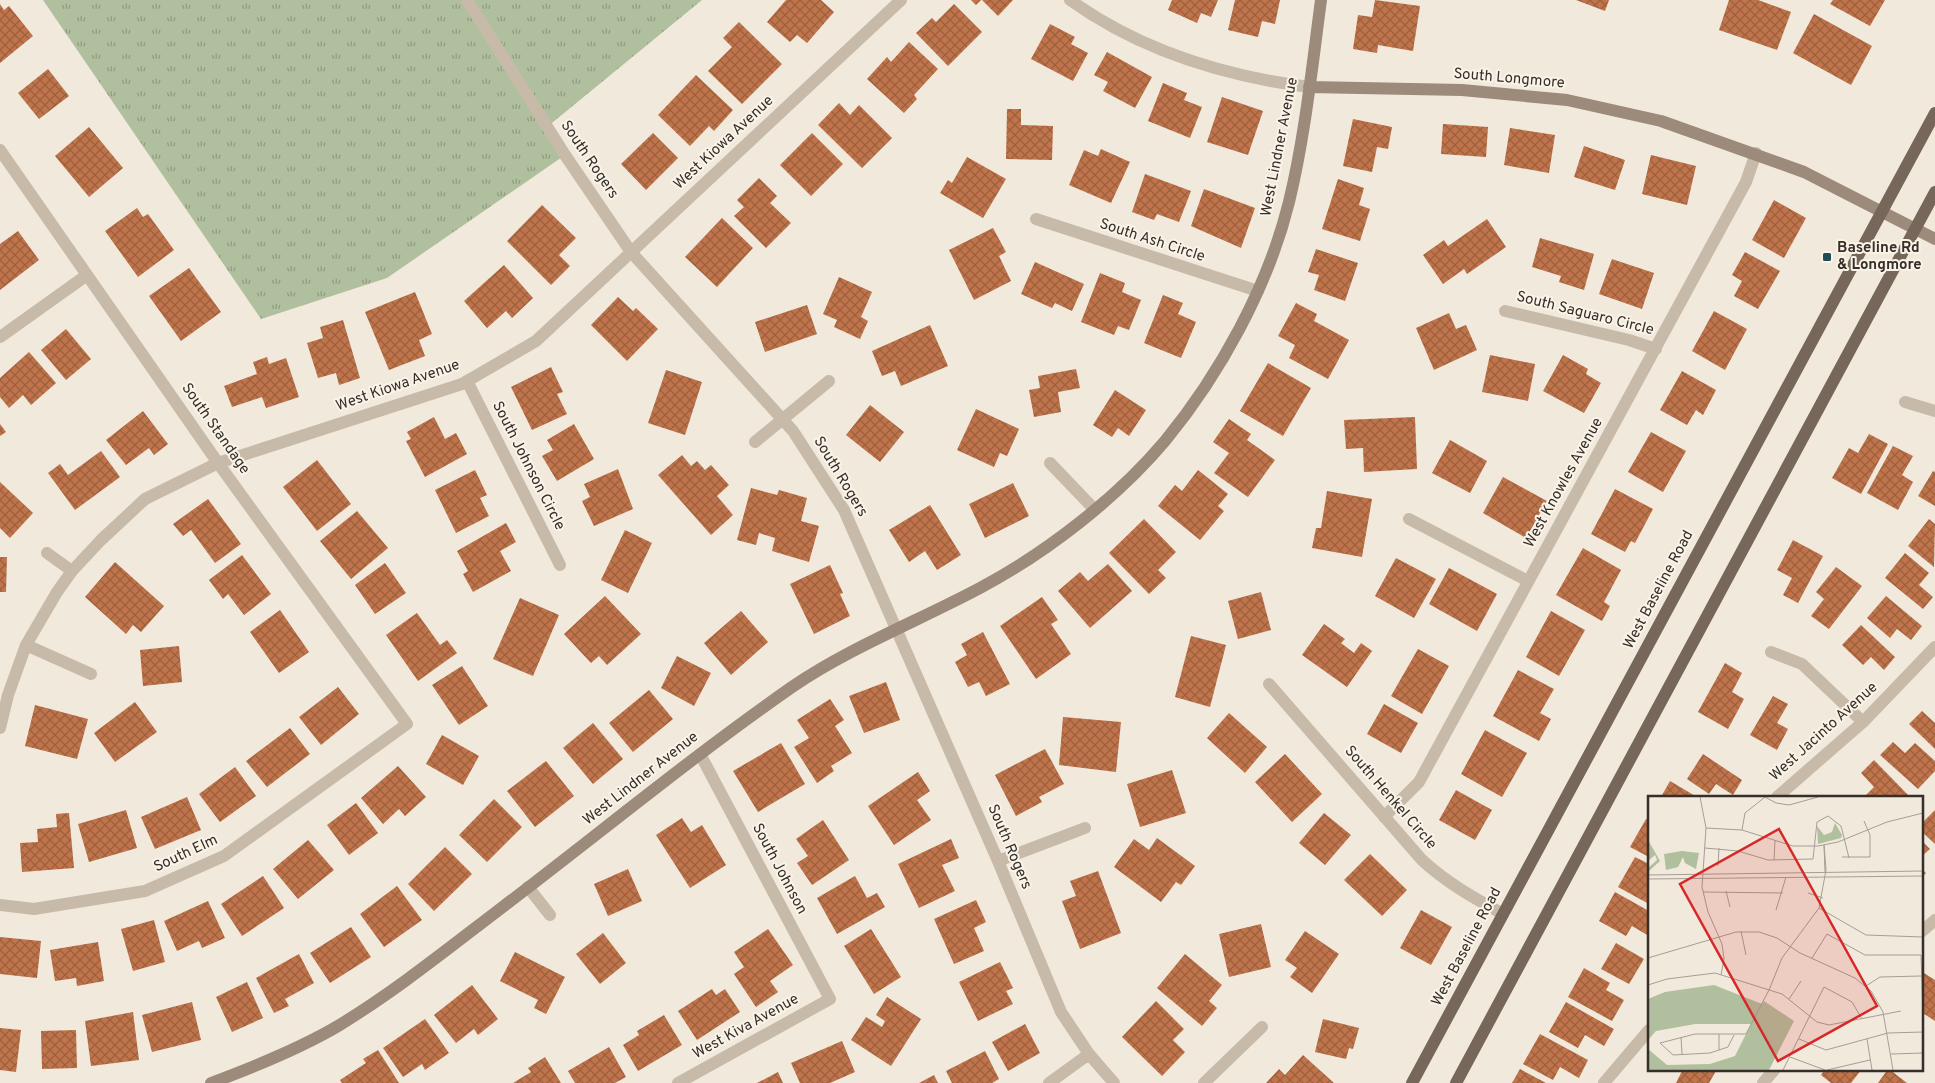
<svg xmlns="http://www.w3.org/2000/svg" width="1935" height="1083" viewBox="0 0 1935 1083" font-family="Overpass,sans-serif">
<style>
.grass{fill:url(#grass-tufts)}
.building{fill:url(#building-cross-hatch)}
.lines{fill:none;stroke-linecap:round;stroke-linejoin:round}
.street{stroke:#c8baa8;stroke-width:12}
.secondary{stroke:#9c8a7a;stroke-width:12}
.primary{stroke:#77675a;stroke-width:12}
.poi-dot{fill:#204c55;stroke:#f9f3e8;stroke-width:2}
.labels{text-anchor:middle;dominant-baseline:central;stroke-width:4;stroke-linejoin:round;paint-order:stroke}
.street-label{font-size:15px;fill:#362e28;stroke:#f9f3e8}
.poi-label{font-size:15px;font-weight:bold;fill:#362e28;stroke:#f9f3e8;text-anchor:start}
.inset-road{fill:none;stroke:#a69e94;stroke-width:1}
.view{fill:#d62828;fill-opacity:0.15;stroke:#d62828;stroke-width:2.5}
.inset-edge{fill:none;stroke:#362e28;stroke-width:2.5}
</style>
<defs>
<pattern id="grass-tufts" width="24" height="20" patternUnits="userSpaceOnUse" patternTransform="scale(1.25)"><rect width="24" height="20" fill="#b0bf9d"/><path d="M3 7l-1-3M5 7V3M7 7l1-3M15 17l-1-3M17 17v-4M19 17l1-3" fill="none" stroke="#909c80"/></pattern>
<pattern id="building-cross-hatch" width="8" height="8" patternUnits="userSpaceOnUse" patternTransform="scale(1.25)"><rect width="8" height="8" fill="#c0744b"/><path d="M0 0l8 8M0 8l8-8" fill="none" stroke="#9d603e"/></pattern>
</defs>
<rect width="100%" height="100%" fill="#f1e9dc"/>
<!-- grass -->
<path class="grass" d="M43,0H702L547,127L565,155L387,278L261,319Z"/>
<!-- building -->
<path class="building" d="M786,0H821L834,12L807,43L797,35L790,42L767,22Z
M971,0H981L976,5Z
M982,0H1013L998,16Z
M1172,0H1218L1211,17L1201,13L1197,23L1168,10Z
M1235,0H1280L1275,24L1262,21L1258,37L1228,30Z
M1375,0L1420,6L1413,51L1378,45L1377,53L1353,49L1358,15L1372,17Z
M1576,0H1609L1605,11Z
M1729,0H1758L1791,12L1777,50L1719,30Z
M1833,0H1885L1870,26L1830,4Z
M0,4L4,10L9,6L33,36L0,63Z
M954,4L982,32L948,66L916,33L932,18L936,22Z
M1814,14L1872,46L1851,85L1793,53Z
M739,22L782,64L742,104L708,71L732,47L723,38Z
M1050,24L1075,37L1071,44L1088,53L1073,81L1031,59Z
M909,42L938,69L914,95L917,99L904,113L867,79L887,57L891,62Z
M1107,52L1152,77L1135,108L1103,91L1108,82L1094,75Z
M48,69L69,96L39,119L18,93Z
M696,75L733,110L714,131L709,126L690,146L658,115Z
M1163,83L1187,93L1184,100L1202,107L1190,138L1148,121Z
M1222,97L1263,111L1248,155L1207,142Z
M839,103L850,115L859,105L892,138L862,168L818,125Z
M1007,109H1021V125L1053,126L1052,160L1006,159Z
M1353,119L1392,127L1388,149L1377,147L1372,172L1343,166Z
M1443,124L1488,127L1486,157L1441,154Z
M89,127L123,168L89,197L55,156Z
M1510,128L1555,135L1549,173L1504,165Z
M653,133L678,158L646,190L621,164Z
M812,133L843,164L811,196L780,165Z
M1584,146L1625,160L1615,190L1574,177Z
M1101,149L1130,162L1111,203L1069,185L1084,150L1098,156Z
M1651,155L1696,166L1687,205L1642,194Z
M967,157L1006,179L983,218L940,193L948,180L952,183Z
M1145,174L1191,191L1179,222L1157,214L1154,220L1132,212Z
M759,178L777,196L770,203L791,223L766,248L734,216L744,207L737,200Z
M1338,179L1364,188L1359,205L1370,209L1360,241L1322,229Z
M1204,189L1255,208L1241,248L1191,226Z
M1774,200L1806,218L1784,258L1752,240Z
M542,205L576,238L559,255L570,266L551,285L507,241Z
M137,208L143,217L148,214L174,250L138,277L105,231Z
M722,218L753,248L717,287L685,257Z
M1487,219L1506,247L1467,274L1464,269L1443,284L1423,255L1444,240L1448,246Z
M993,228L1006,252L999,256L1011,281L974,300L949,250Z
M18,231L39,260L0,290V244Z
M1540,238L1594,254L1584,290L1559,282L1561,276L1532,267Z
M1316,249L1358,263L1345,301L1314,290L1319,275L1308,272Z
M1745,252L1780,271L1758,309L1734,296L1742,281L1732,275Z
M1612,259L1654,273L1642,309L1599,294Z
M1035,262L1084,284L1072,311L1055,303L1052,308L1021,294Z
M504,265L533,298L512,318L506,311L487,328L464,301Z
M189,268L221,312L181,341L149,296Z
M1100,273L1125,283L1122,292L1141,300L1129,330L1118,326L1114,335L1081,322Z
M839,277L872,292L861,317L868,321L860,339L834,327L837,320L823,314Z
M415,292L432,334L419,340L425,356L389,370L365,312Z
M1163,295L1183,303L1178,314L1196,322L1181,358L1144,343Z
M618,297L633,311L636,308L658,329L627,361L591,325Z
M1296,303L1317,314L1314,321L1349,340L1328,379L1289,358L1295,345L1278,336Z
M807,305L817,334L765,352L755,322Z
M1714,311L1747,329L1725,370L1692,351Z
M1449,313L1456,329L1466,325L1477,350L1434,370L1416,328Z
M343,320L360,378L339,385L336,373L318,378L307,343L323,338L320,327Z
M930,325L948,366L901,386L895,371L882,376L872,351Z
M66,329L91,359L66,380L41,350Z
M29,352L56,383L31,405L23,395L9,408L0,397V378Z
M1490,355L1535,364L1528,401L1482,392Z
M1563,355L1588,369L1586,374L1601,383L1584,413L1543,391Z
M267,357L269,364L286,358L299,397L266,408L262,397L232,407L224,386L257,374L253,362Z
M1268,363L1311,388L1283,436L1240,411Z
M551,367L563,392L557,394L567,414L532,430L511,387Z
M1076,369L1080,388L1058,392L1061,412L1034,417L1029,390L1040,388L1038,376Z
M666,370L702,382L685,435L648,423Z
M1682,371L1716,390L1703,415L1696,410L1687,425L1660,410Z
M1115,390L1146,410L1129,436L1118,428L1112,437L1093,425Z
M870,405L904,432L880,462L846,435Z
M976,409L1019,429L1007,456L1000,453L994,467L957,450Z
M143,411L168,444L154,455L149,448L126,465L106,440Z
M434,417L445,439L456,433L467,454L425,477L406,441L411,439L407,432Z
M1415,417L1417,469L1364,472L1363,448L1346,449L1344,420Z
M1229,419L1251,434L1247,440L1275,460L1248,497L1214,473L1229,453L1213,442Z
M0,424L6,432L0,436Z
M574,424L594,459L557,481L542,456L553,450L547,440Z
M1651,432L1686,451L1663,492L1628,472Z
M1869,434L1888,444L1861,494L1832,478L1849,448L1858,453Z
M1450,440L1487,461L1470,493L1432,473Z
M1893,446L1913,456L1902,475L1913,482L1898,510L1867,493Z
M101,451L120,477L75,510L48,473L60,464L68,475Z
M682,455L691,466L697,461L705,470L711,465L729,485L717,496L733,515L711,535L658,475Z
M317,460L351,504L317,531L283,487Z
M618,469L633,509L594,526L582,501L590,497L584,484Z
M475,470L487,495L480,498L489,516L456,533L435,490Z
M1198,470L1228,494L1218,506L1224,511L1200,540L1158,506L1175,485L1182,491Z
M1933,471L1935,472V506L1918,496Z
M1503,477L1547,501L1526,538L1483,513Z
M0,482L33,513L10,538L0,528Z
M1013,483L1029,516L985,538L969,504Z
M751,488L777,495L779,490L807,498L801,521L819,526L809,562L772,551L775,538L759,533L756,545L737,540Z
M1615,489L1653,509L1635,543L1631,541L1625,552L1591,534Z
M1327,491L1372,499L1362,557L1312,548L1316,528H1321Z
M208,499L241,544L215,563L191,530L183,536L173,524Z
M930,505L961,555L937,570L925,551L909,562L889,530Z
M357,511L388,548L351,579L320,541Z
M1144,519L1176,552L1158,570L1166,578L1149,594L1109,553Z
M1929,519L1935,524L1934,567L1908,546Z
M506,523L516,542L500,551L511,571L473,592L463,574L468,571L457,551Z
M625,530L652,543L628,593L601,580Z
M1793,540L1823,556L1798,603L1783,595L1792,578L1777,570Z
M1583,548L1621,570L1604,602L1610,606L1602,621L1556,595Z
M1905,553L1929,573L1919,585L1933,597L1923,609L1885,578Z
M242,555L271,594L244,615L228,594L223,599L209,580Z
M0,557H7L6,592H0Z
M1396,558L1436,579L1414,618L1375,596Z
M115,562L164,606L141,632L133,625L126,634L85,597Z
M385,563L406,593L375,614L355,585Z
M1108,564L1132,591L1090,628L1058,591L1080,572L1088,581Z
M830,565L843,593L840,594L850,616L814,634L790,584Z
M1836,567L1862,586L1829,629L1811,616L1824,599L1816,592Z
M1449,568L1497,594L1477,631L1429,604Z
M1261,592L1271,630L1238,639L1228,601Z
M605,596L641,634L607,665L599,656L591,663L564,634Z
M1886,596L1922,626L1911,640L1897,629L1890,638L1867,618Z
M1042,597L1058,620L1051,624L1071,654L1036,679L1000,626Z
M520,598L559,615L533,676L493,659Z
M280,610L309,652L279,673L250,632Z
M741,611L768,642L731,675L704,643Z
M1551,611L1585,630L1559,676L1526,657Z
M417,613L440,645L447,640L457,653L418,681L386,635Z
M1324,624L1345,639L1341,643L1354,653L1361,643L1372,651L1347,687L1302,655Z
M1861,625L1895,657L1884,670L1871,657L1863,665L1842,645Z
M983,632L1010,684L986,696L979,682L968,687L955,662L967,655L961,644Z
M1191,636L1226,645L1210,707L1175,697Z
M179,646L182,682L143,686L140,650Z
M1418,649L1449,666L1422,714L1391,696Z
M677,656L711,673L694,706L661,688Z
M1725,663L1742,673L1732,692L1744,699L1728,729L1698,712Z
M462,666L488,706L459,725L432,685Z
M1518,670L1554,689L1540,713L1551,719L1539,741L1493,716Z
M886,682L900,720L864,733L849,696Z
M338,687L359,714L321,745L299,717Z
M649,690L673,719L633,752L609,723Z
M1773,696L1788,704L1777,723L1788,729L1777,750L1750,735Z
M830,699L844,720L835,726L852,753L831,766L834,771L817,783L794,747L809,738L797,720Z
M135,702L157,732L115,762L94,733Z
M1384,704L1418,723L1401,753L1367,734Z
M35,705L88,719L77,759L25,746Z
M1922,711L1935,723V749L1909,724Z
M1229,713L1267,747L1245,773L1207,738Z
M1063,717L1121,722L1116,772L1059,765Z
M593,723L623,759L593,784L563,748Z
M290,728L310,754L267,787L246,761Z
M1485,730L1527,753L1502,797L1461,774Z
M442,735L479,756L463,785L426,764Z
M1893,742L1905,753L1915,743L1935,761V771L1918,789L1880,755Z
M781,743L805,784L758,812L733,771Z
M1045,749L1064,784L1039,797L1042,802L1016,816L995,775Z
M1285,754L1322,794L1292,822L1255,782Z
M1703,754L1742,780L1733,795L1716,784L1709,794L1687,779Z
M1874,760L1910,797H1864L1874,787L1861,773Z
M546,761L574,796L535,827L507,791Z
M398,766L426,797L405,816L399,809L383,824L361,798Z
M235,767L256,796L220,822L199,794Z
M1172,770L1186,813L1140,827L1127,784Z
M918,772L930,791L917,800L931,820L894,845L868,806Z
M1670,781L1697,797H1661Z
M1456,790L1492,810L1475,840L1439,820Z
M187,797L201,830L155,849L141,817Z
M494,799L522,827L487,862L459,835Z
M356,803L378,833L349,855L327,825Z
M126,810L137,848L89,862L78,824Z
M1935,810V844L1921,831V824Z
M69,813L74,868L22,872L20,843L38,842L37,829L57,827L56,814Z
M1324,813L1351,835L1325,865L1299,843Z
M682,818L691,832L702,825L726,865L690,888L656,835Z
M1646,819L1649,820V857L1630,847Z
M823,820L849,860L812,885L797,863L808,856L796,839Z
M1157,838L1195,866L1181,885L1176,882L1161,902L1114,867L1134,839L1149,850Z
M951,839L959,858L942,865L955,891L919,908L898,864Z
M308,840L334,870L298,899L273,869Z
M1921,840L1930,849L1921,857Z
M445,847L472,874L434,911L408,884Z
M1370,854L1407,890L1382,916L1344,880Z
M1635,857L1649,864V904L1618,887Z
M1921,868L1926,873L1921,878Z
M628,869L642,901L608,916L594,884Z
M1098,871L1121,933L1080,949L1062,901L1076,896L1070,881Z
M263,876L284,908L242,936L221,904Z
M855,876L867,898L877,893L885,907L837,934L817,898Z
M397,886L422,920L384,947L360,914Z
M1615,892L1649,911V936L1632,926L1626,936L1599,921Z
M976,900L986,922L974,928L984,951L954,964L934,919Z
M208,901L225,938L202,948L199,941L177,951L164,921Z
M1421,910L1452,927L1431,965L1400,948Z
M154,920L165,962L133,971L121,929Z
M1261,924L1271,967L1229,977L1219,934Z
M351,927L371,957L330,983L310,953Z
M768,929L793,965L770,981L778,992L756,1007L734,974L744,967L734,952Z
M871,929L901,977L874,994L844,946Z
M1305,931L1339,954L1312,993L1290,977L1297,968L1285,960Z
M603,933L626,963L600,984L576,954Z
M0,937L41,941L37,978L0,974Z
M98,942L104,981L77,986L76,978L55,981L50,950Z
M1616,943L1644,959L1629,984L1601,969Z
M515,952L565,977L546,1014L534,1008L538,1000L500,981Z
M299,954L314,983L285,999L289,1006L274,1013L256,978Z
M1185,954L1222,985L1209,1001L1217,1008L1202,1026L1157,988Z
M1000,962L1013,988L1006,991L1013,1004L978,1021L959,982Z
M1584,968L1610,983L1606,990L1624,1000L1612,1021L1568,997Z
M1924,973L1935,980V1021L1921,1012V977Z
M247,982L263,1018L232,1032L216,997Z
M472,985L498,1019L478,1035L474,1029L456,1043L434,1015Z
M712,989L716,995L725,989L740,1012L697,1040L678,1011Z
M887,997L921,1019L891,1066L851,1040L866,1017L882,1027L885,1021L876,1015Z
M1156,1001L1184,1029L1173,1040L1185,1052L1162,1076L1122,1037Z
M192,1002L201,1040L152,1052L142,1015Z
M1566,1002L1614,1029L1604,1046L1585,1035L1578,1048L1549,1032Z
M133,1012L139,1060L91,1066L85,1021Z
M664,1015L682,1045L638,1071L623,1045L639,1035L637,1031Z
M425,1019L449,1053L425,1070L422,1064L403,1077L383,1048Z
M1323,1019L1359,1028L1353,1049L1349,1048L1346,1059L1315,1052Z
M1025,1024L1040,1053L1008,1071L992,1042Z
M0,1028L21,1030L16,1072L0,1070Z
M76,1030L77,1068L42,1069L41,1031Z
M1540,1034L1588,1060L1579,1078L1560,1067L1553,1080L1523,1064Z
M842,1041L855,1072L830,1083H800L791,1063Z
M609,1047L626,1077L615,1083H575L568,1071Z
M378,1050L399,1083H342L340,1080L366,1063L363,1059Z
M985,1051L999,1079L992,1083H952L946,1071Z
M1303,1055L1334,1083H1266L1279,1069L1285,1075Z
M545,1057L561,1083H513L531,1072L528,1068Z
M1520,1069L1546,1083H1512Z
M1683,1069H1713L1716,1071L1709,1083H1676Z
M1825,1069H1862L1851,1083H1831L1821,1075Z
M1888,1069H1889L1907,1083H1878Z
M778,1072L783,1083H757Z
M934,1075L938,1083H919Z"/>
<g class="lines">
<!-- street -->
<path class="street" d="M467,0L565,155L631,252L793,431L844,510L998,861L1061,1012L1089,1054L1114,1083
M1070,0C1141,51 1223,76 1309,87
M0,150L218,463L407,724L224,856L145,891L34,909L0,905
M1036,219L1258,291
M1505,311L1629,340L1656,349
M0,337L87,275
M467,381L560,565
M1905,402L1935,411
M755,442L829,381
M1050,463L1094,509
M1409,519L1528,581
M47,553L72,571
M26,645L91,674
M1771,652L1802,664L1863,722
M1269,684L1422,860C1447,883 1474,898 1503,914
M0,728L8,695L26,645L57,592L72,571L101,540L145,499L218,463L462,384L536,341L901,0
M1777,797L1863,722L1935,647
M1384,817L1419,782L1746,182L1756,153
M998,861L1085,828
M528,887L550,915
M1921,932L1935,920
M678,1083L830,999L700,754
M1049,1083L1089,1054
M1204,1083L1262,1027
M1604,1083L1649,1030
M1763,1083L1775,1069"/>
<!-- secondary -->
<path class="secondary" d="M1309,87L1462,90L1567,100L1661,121L1804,172L1935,239
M211,1083C254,1067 299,1049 338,1026C397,990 450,947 504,906C600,833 693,756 792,687C849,648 918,621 980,588C1046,553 1117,498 1165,441C1220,374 1268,287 1289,202C1305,136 1312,67 1321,0"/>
<!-- primary -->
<path class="primary" d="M1412,1083L1935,113
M1456,1083L1935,192"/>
</g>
<!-- markers -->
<rect class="poi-dot" x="1822" y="252" width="10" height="10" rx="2.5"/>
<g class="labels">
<!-- street labels -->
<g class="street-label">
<text transform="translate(1509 79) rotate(5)">South Longmore</text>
<text transform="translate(724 143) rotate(-43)">West Kiowa Avenue</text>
<text transform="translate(1280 147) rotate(-79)">West Lindner Avenue</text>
<text transform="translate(589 160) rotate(56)">South Rogers</text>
<text transform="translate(1152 241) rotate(18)">South Ash Circle</text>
<text transform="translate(1585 314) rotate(14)">South Saguaro Circle</text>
<text transform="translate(398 386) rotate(-19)">West Kiowa Avenue</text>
<text transform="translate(215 429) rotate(55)">South Standage</text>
<text transform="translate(528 466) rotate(63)">South Johnson Circle</text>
<text transform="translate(840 477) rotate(59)">South Rogers</text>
<text transform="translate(1564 483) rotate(-61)">West Knowles Avenue</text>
<text transform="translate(1659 590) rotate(-62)">West Baseline Road</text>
<text transform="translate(1824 732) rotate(-42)">West Jacinto Avenue</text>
<text transform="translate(641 779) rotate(-38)">West Lindner Avenue</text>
<text transform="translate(1390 798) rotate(49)">South Henkel Circle</text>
<text transform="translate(1009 847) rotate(67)">South Rogers</text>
<text transform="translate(186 854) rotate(-25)">South Elm</text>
<text transform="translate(779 869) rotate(62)">South Johnson</text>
<text transform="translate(1467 947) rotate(-62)">West Baseline Road</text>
<text transform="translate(746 1027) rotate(-29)">West Kiva Avenue</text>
</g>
<!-- poi labels -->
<g class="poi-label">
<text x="1837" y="248">Baseline Rd<tspan x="1837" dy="17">&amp; Longmore</tspan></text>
</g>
</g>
<!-- overview -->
<g transform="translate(1648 796)">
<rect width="275" height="275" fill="#f1e9dc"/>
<path d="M187,27L194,39L193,42L170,48L169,30L176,39L184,36ZM66,189L114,208L116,205L146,225L121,274H0V253L19,269L62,268L87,260L103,228H47L8,235L0,244V203L17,196Z" fill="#b0bf9d"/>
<path d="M0,44L12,65L1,75L0,72L9,64L7,59L0,65ZM34,55L51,57L48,73L37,67L35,61L30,71L18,74L16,58Z" fill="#b0bf9d"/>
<path class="inset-road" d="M52,1L58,32L54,91L60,116L74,148L76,163L73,179M117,1L128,7L141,9L170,1M58,32L94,34L145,50H170L190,46L239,26L275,17M94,34L97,17L117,1M176,49L177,76M57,52L90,55L120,64L165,63L169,26L180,20L193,30L201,62M194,61H222V39L216,25M126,64L127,45M70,70L71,52M0,79L275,75M0,83L275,80M78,95L82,111M55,96L135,97M160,97L175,102M171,112L218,139L275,141M128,114L138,81M93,135L98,159M0,162L88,136H111L129,142L152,157L207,182L223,195L235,216L245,274M164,162L179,138L217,159H273L275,215M0,189L19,183L67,177L134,198L169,226L181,229L253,215M218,190L232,181L273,180M141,203L153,185M71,238V254M86,239L80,251L62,257L25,259L12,247L47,238H98L121,194L134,162L171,112L178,74L176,49M33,241L34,258M151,243L178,254L240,237L275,236M219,243L224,274M243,258L275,257M142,261L177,274M135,274L176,191L204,206L214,223M179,274L222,264"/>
<path class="view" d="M131,33L229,210L130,265L32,88Z"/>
<rect width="275" height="275" class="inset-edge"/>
</g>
</svg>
